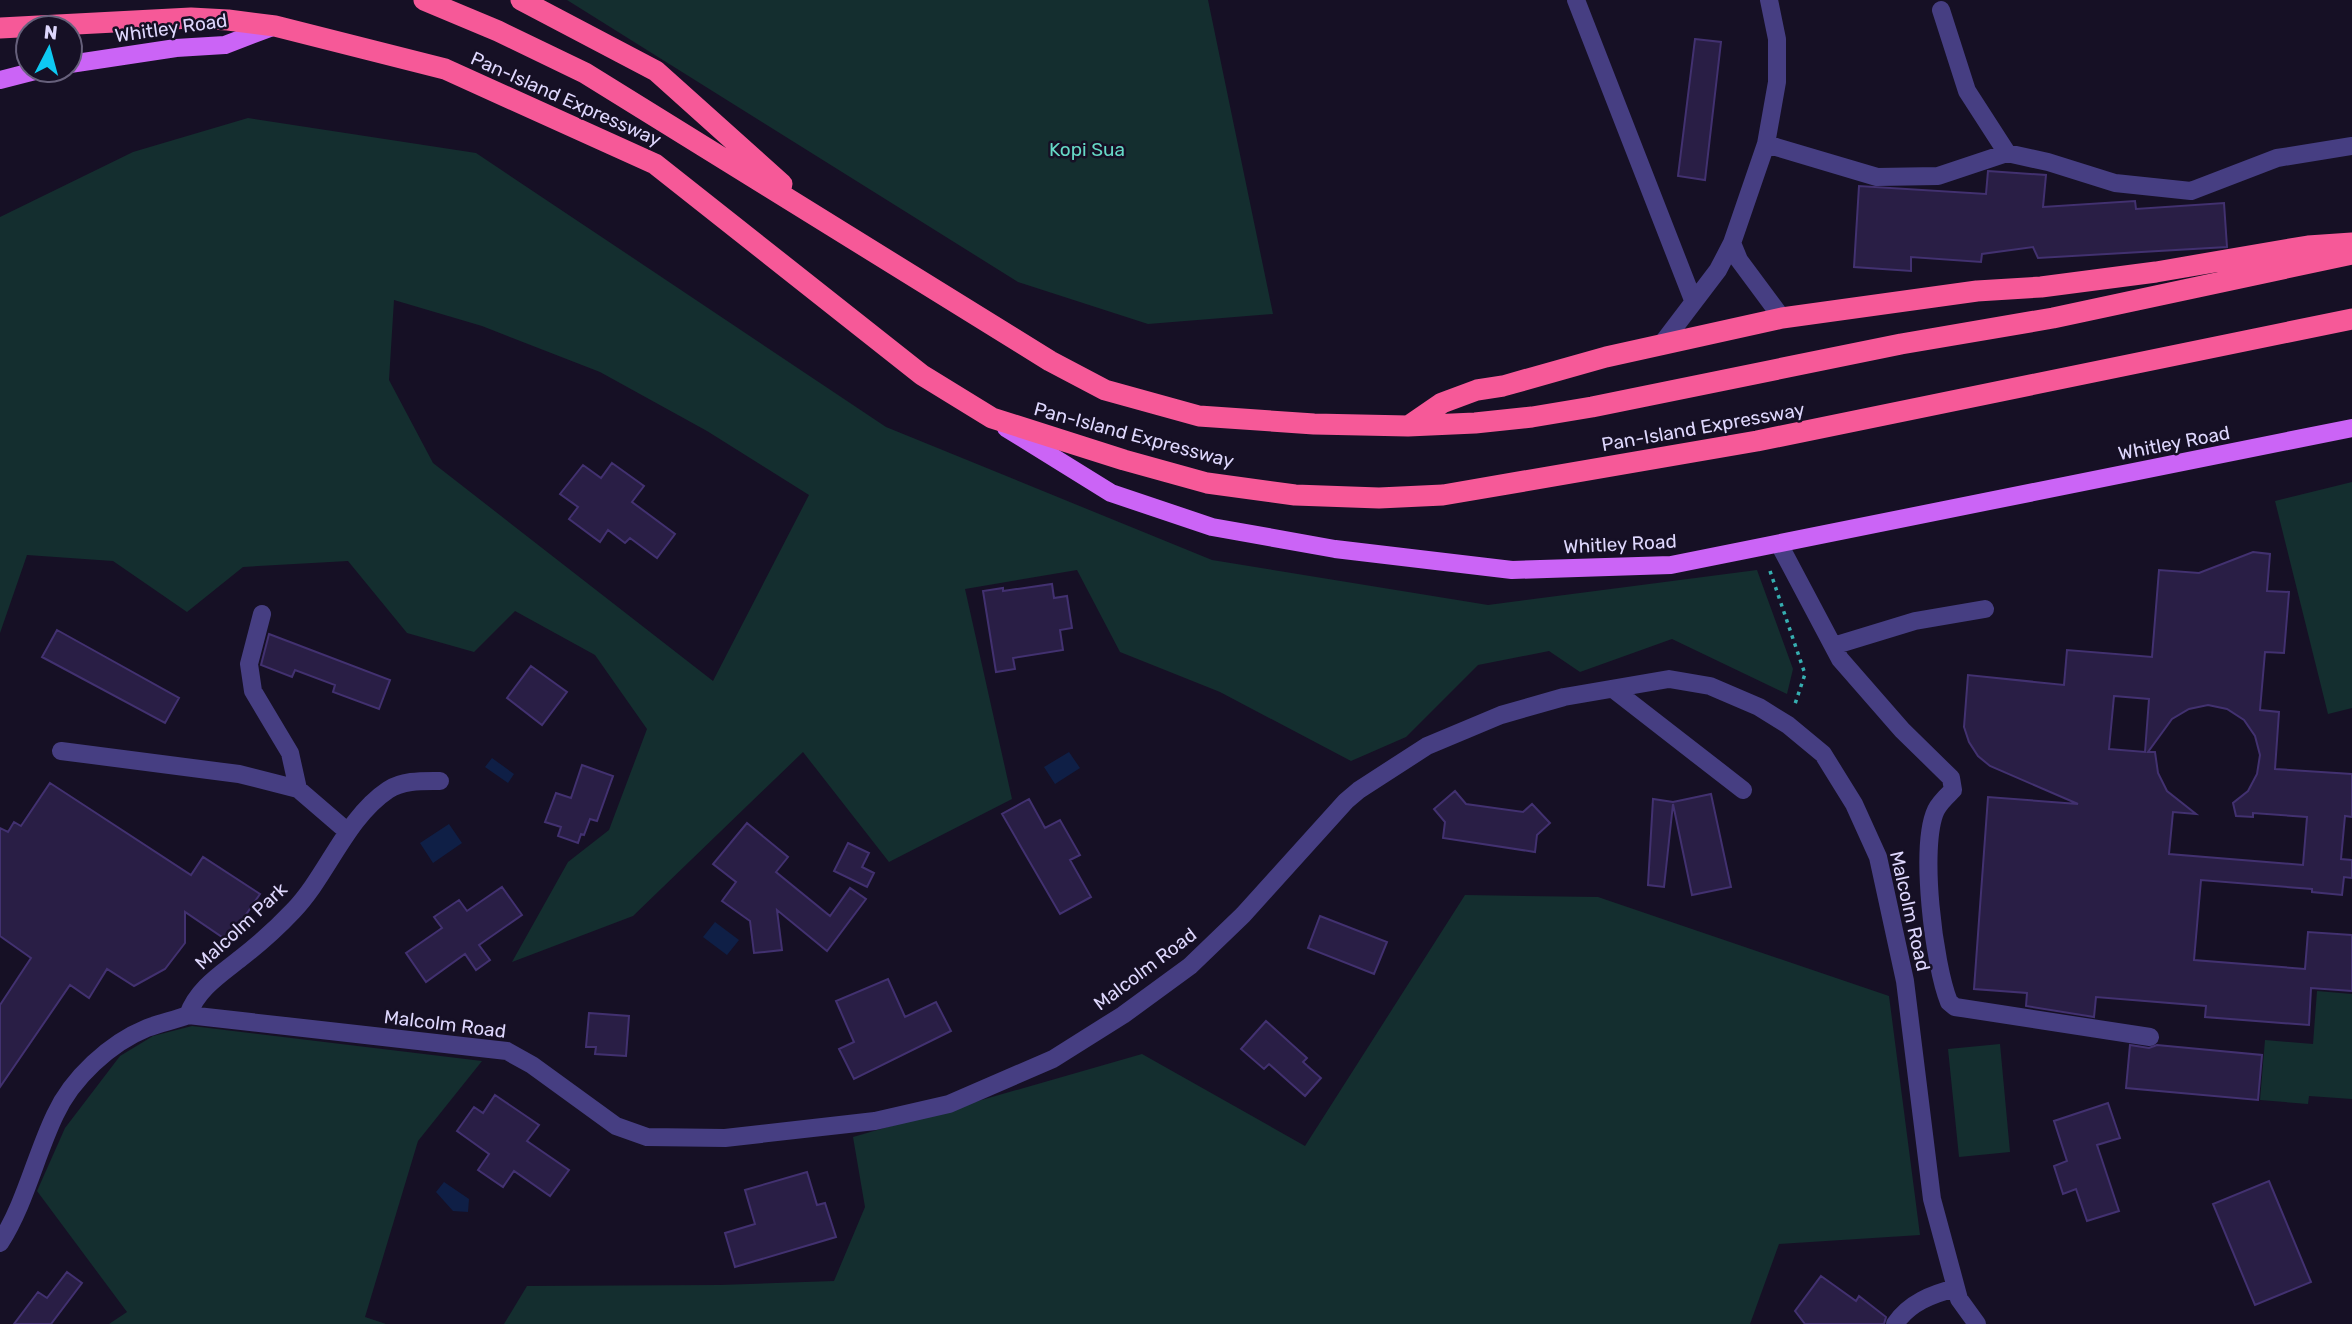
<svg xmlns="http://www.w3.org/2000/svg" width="2352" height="1324" viewBox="0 0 2352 1324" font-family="Rubik,sans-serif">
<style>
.green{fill:#142e2f;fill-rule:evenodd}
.water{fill:#0f1f46}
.building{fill:#291e45;stroke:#423170;stroke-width:2;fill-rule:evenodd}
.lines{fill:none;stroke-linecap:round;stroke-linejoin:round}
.path{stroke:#36afb1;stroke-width:3.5;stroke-dasharray:3.5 5;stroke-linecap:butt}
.minor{stroke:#463e82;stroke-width:18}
.major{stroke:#cb64f6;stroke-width:18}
.highway{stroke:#f65998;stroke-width:21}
.labels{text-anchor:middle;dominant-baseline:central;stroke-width:5;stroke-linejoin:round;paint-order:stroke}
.street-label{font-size:19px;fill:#ded7fd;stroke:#161025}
.park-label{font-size:19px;fill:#66d9c6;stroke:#161025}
</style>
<rect width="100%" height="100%" fill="#161025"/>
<!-- green -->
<path class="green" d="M567,0H1208L1273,314L1148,324L1018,282Z
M248,118L476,153L886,427L1212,560L1488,605L1757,570L1793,669L1787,694L1672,639L1580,672L1549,651L1478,665L1406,737L1351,761L1220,692L1120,652L1077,570L965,589L1012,799L889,862L803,752L633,916L512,962L568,862L609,830L647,729L595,655L515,611L474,652L407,633L348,561L243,567L187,612L113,561L27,555L0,633V217L133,152ZM394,300L482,326L600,372L707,431L809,495L713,681L433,463L389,380Z
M2352,482V708L2328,714L2275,501Z
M1465,895L1598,897L1889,996L1920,1235L1779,1244L1750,1324H504L527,1286L720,1285L834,1281L865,1207L853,1137L1142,1054L1305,1146Z
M2317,991L2352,994V1099L2309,1096L2308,1104L2260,1100L2265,1040L2313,1044Z
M192,1026L482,1061L418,1141L365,1317L386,1324H109L127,1312L37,1191L65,1128L120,1056L153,1036Z
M2000,1044L2010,1152L1959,1157L1948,1049Z"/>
<!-- water -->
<path class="water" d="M1069,752L1080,768L1055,784L1044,767Z
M492,758L514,774L508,783L485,767Z
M449,824L462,843L433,863L420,843Z
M715,922L739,940L727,955L703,937Z
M444,1182L469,1199L468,1212L453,1211L436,1192Z"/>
<!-- building -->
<path class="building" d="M1695,39L1721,42L1705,180L1678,176Z
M1988,171L2046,175L2043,207L2135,201L2136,209L2224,203L2227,247L2038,258L2033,247L1982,254L1981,262L1911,257V271L1854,267L1859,186L1986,194Z
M612,463L644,486L632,502L675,534L657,558L630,538L625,543L608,530L600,542L569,519L578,507L560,494L583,465L601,478Z
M2253,552L2270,554L2267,591L2289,592L2284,653L2265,652L2260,710L2279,712L2275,769L2352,774V817L2345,816L2341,859L2352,860V878L2344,877L2342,895L2312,892V889L2201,880L2194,960L2305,969L2308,932L2352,935V991L2311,988L2309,1025L2205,1017L2206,1006L2096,997L2094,1017L2026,1006L2027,993L1974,989L1988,797L2078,804L1990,766L1978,756L1969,742L1964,727L1968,675L2064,685L2067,650L2152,657L2159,570L2199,573ZM2114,696L2149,699L2145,752L2109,749ZM2208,705L2227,709L2244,720L2255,736L2260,755L2257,774L2248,791L2233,803L2236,816L2253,817V813L2307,817L2303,865L2169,854L2173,812L2196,814L2167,791L2158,773L2155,752H2148L2172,719L2189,709Z
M1052,584L1054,598L1067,596L1072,628L1060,630L1063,650L1013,658L1015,669L996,672L983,591L1003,588V591Z
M57,630L179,698L165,723L42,657Z
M269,634L390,680L379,709L333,692L335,685L295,670L292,677L261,665Z
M531,666L567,692L542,725L507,698Z
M582,765L613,776L597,821L590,819L584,835L581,834L578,843L558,836L561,827L545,822L556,793L571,798Z
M50,783L191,875L203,857L260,894L228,941L185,912V943L165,969L134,986L107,969L89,998L70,985L0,1087V1005L31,958L0,936V828L8,832L14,822L21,826Z
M1455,791L1466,804L1523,812L1532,804L1550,823L1537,835L1535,852L1443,838L1445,822L1434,809Z
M1711,794L1731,887L1692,895L1673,804L1664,887L1648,885L1653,799L1673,802Z
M1029,799L1045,828L1060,820L1080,855L1070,860L1091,897L1060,914L1002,814Z
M747,823L788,857L776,872L830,916L850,888L866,899L827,951L777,910L782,950L754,953L750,921L722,901L736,882L713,864Z
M848,843L869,853L862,867L874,873L867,887L834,871Z
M502,887L522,915L479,945L490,960L476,970L465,954L426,982L406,953L442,928L434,917L459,900L467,911Z
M1320,916L1387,942L1374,974L1308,948Z
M888,979L905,1017L936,1002L951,1031L854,1079L839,1049L854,1042L836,1001Z
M589,1013L629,1016L626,1056L595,1054L596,1047H586Z
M1266,1021L1307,1058L1303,1062L1321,1078L1305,1096L1269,1064L1264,1069L1241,1049Z
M2130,1045L2149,1048L2157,1045L2262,1055L2258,1100L2126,1088Z
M495,1095L539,1125L527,1141L569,1170L550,1196L514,1171L503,1187L478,1170L489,1154L457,1131L474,1107L483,1113Z
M2108,1103L2120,1138L2097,1145L2119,1211L2087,1221L2076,1189L2063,1194L2054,1166L2067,1161L2054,1121Z
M807,1172L817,1205L825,1203L836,1237L735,1267L725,1233L755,1224L745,1190Z
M2269,1181L2311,1282L2255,1305L2213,1204Z
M67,1272L82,1283L51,1324H14L38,1292L47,1298Z
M1821,1276L1856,1301L1859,1296L1886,1317L1884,1324H1805L1795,1311Z"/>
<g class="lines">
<!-- path -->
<path class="path" d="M1770,571L1805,674L1794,707"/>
<!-- minor -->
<path class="minor" d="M1576,0L1693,300
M1941,10L1967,91L2007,153
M1766,144L1877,177L1938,176L2007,153L2048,162L2115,183L2191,191L2277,158L2352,146
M1732,243L1739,260L1782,318
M1661,345L1718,270L1732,243L1766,144L1777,82V39L1769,0
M1779,544L1840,659L1902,730L1951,778L1953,790C1947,796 1940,802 1936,810C1919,846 1934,965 1949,1002L1955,1007L2150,1037
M262,614L249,664L253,691L290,753L298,789
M1833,646L1915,621L1985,609
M1613,689L1743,790
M61,751L239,774L298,789L348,832
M188,1015C197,989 221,974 241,958C259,944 277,928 293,911C327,876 346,818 388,790C403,780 423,781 440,781
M0,1243C25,1204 35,1157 55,1115C72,1078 110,1043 147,1028C160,1023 175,1020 188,1015L507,1051L532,1065L616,1126L647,1137L725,1138L875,1121L949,1104L1053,1059L1123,1015L1190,966L1243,915L1346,801L1359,790L1427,746L1501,715L1564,697L1669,679L1710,686L1759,707L1788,725L1823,754L1854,804L1878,857L1905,981L1932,1199L1959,1299L1977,1324
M1895,1324C1909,1303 1932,1294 1956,1288"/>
<!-- major -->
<path class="major" d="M70,64L176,48L225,45L275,26
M0,80L39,70
M1006,428L1111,493L1212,527L1335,549L1512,570L1671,565L2352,428"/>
<!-- highway -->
<path class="highway" d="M424,0L498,31L585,73L1050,361L1105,390L1199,416L1314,424L1408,426L1475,423L1532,417L1592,407L1901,344L2053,318L2352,254
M521,0L656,71L782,184
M0,28L191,18L228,20L275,26L445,69L655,164L922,375L992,418L1124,460L1207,483L1295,495L1379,498L1443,495L1757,441L2352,319
M1410,425L1442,403L1477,390L1503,386L1606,357L1782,318L1977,291L2041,287L2156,272L2308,246L2352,243"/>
</g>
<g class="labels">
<!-- street labels -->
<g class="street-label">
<text transform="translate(171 28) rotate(-8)">Whitley Road</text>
<text transform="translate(566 99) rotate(24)">Pan-Island Expressway</text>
<text transform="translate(1703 427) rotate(-10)">Pan-Island Expressway</text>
<text transform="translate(1134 435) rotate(15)">Pan-Island Expressway</text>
<text transform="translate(2174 443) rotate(-11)">Whitley Road</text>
<text transform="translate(1620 544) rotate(-3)">Whitley Road</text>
<text transform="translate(1910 911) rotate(77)">Malcolm Road</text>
<text transform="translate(241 926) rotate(-43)">Malcolm Park</text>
<text transform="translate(1145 969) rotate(-37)">Malcolm Road</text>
<text transform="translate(445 1024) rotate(7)">Malcolm Road</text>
</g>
<!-- park labels -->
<g class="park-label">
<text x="1087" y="149">Kopi Sua</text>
</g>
</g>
<!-- north arrow -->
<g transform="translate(49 49) rotate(6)"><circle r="33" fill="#161025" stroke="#66607b" stroke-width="2"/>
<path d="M0-5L12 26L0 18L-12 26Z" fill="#0ec9f2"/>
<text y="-10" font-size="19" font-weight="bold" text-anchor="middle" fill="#ded7fd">N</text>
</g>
</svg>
